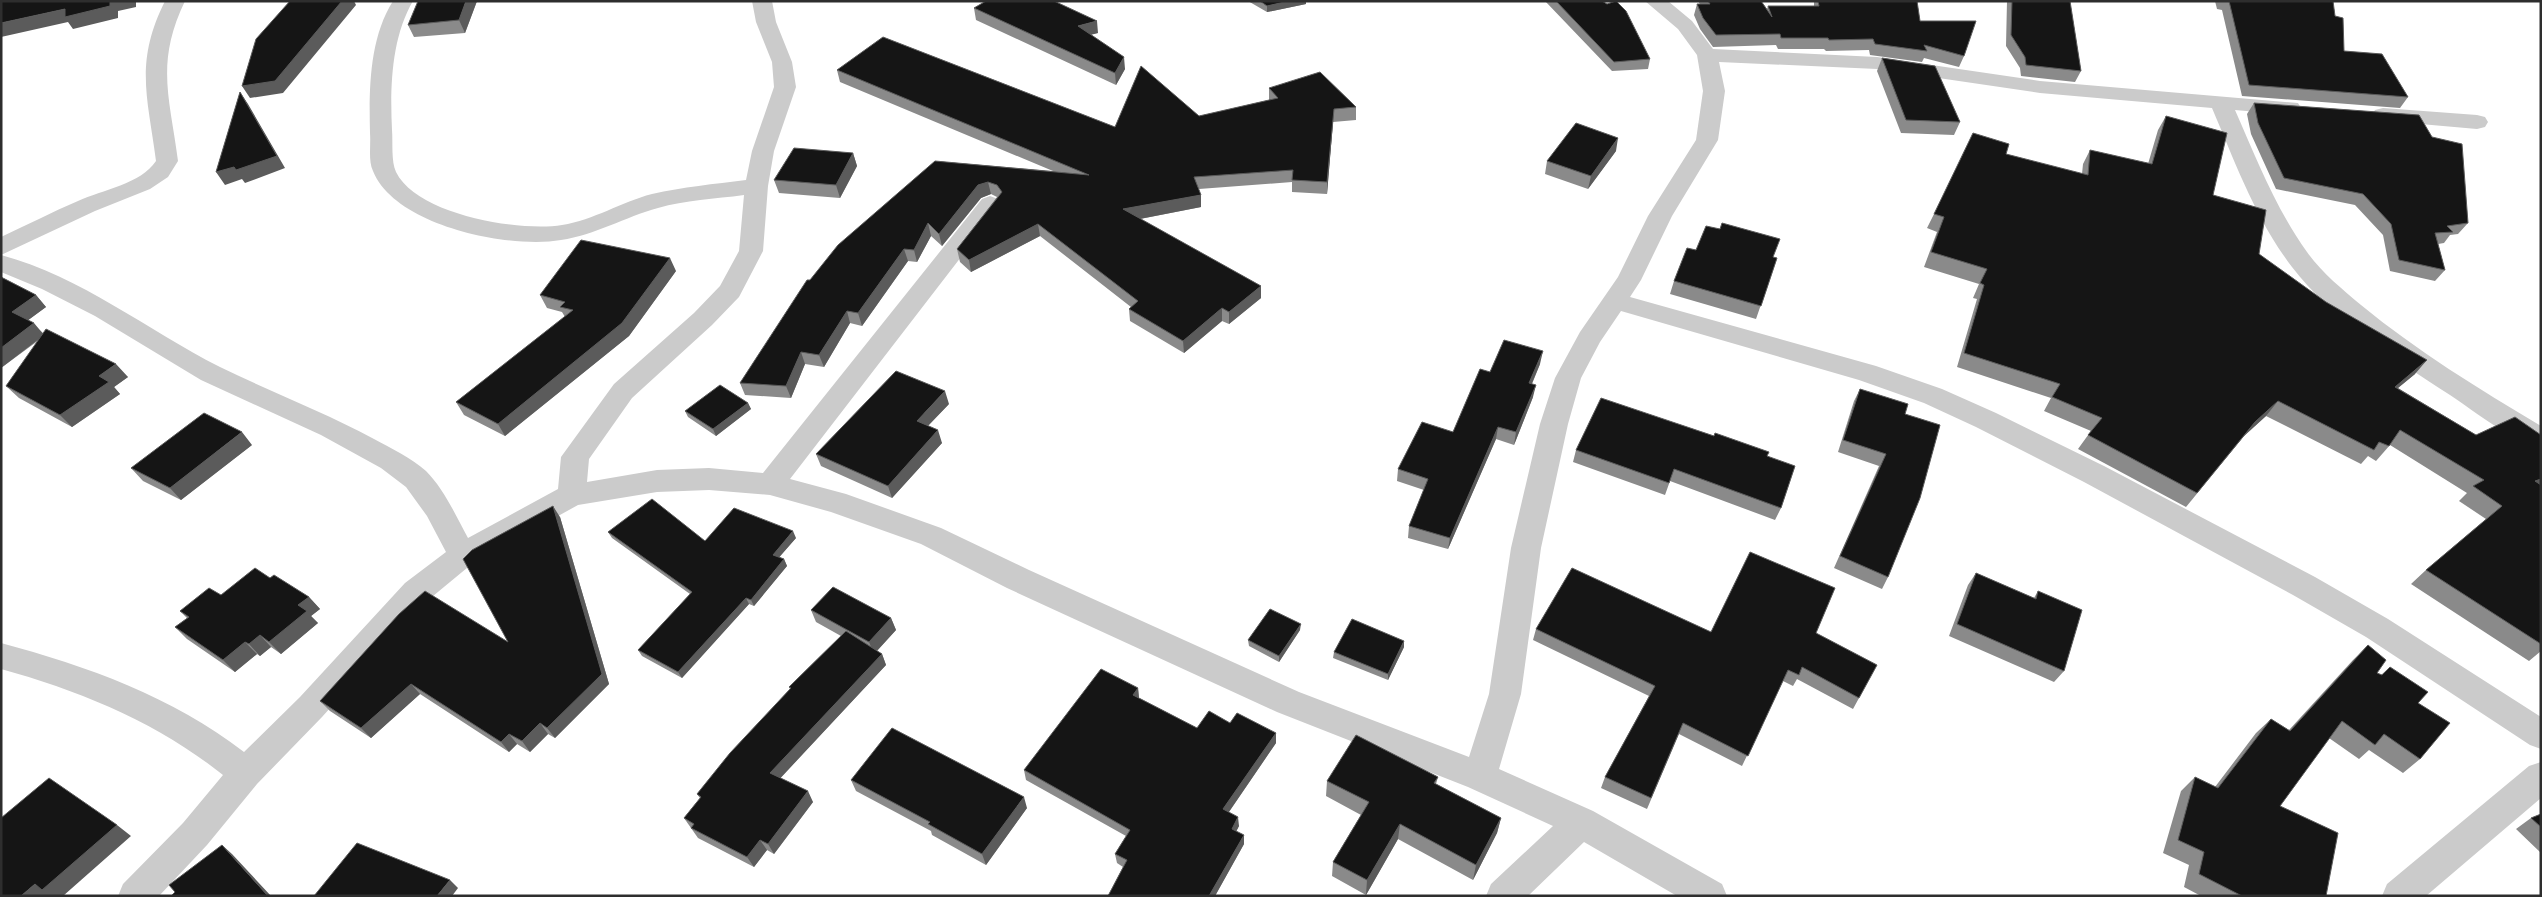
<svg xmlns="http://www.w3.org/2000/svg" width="2542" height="897" viewBox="0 0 2542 897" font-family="'Titillium Web',sans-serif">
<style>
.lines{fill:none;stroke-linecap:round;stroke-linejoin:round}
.street{fill:#cbcbcb;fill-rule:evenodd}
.wall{fill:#8a8a8a}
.shaded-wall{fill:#5b5b5b}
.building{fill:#151515;stroke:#5b5b5b}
</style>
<rect width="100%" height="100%" fill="#fff"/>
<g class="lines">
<!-- street -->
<path class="street" d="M165,1H185C155,63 170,98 178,161L168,177L150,189L95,211L1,255V237C27,225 52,212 78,201C102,190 141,184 156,161C148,98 134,63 165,1Z
M393,1H413C391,38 390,89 392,130C393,143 391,161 396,172C417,215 520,232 562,225C594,220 621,202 652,194C683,187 714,184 746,180L752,151L774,87L772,62L756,22L752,1H772L776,22L792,62L796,87L774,151L768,186L763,251L739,297L712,325L632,398L589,459L587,482L657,470L709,468L763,473L982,199L990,196L998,199L1002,204L998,209L790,479L846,494L941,528L1029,570L1299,692L1469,757L1489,694L1511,548L1540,424L1555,378L1580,332L1618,277L1648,216L1696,140L1703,91L1697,55L1678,29L1645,1H1668L1692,21L1713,49L1877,57L2040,81L2298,103L2301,108L2298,113L2290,115L2235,110C2256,158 2276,209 2307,252C2321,272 2342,289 2361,305C2417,351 2479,389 2541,426V449C2513,441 2475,412 2450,395C2397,361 2330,317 2292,267C2256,220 2235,162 2212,108L2040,93L1877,69L1719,62L1725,91L1718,140L1672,216L1641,280L1630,297L1876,366L1942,389L1996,413L2104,466L2315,577L2388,619L2541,717V749L2530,745L2366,637L2293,595L2084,482L1976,427L1924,403L1859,380L1621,311L1600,342L1581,378L1568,424L1541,548L1521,694L1499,769L1593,811L1722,884L1727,896H1677L1584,842L1528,896H1486L1491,884L1553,826L1468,787L1277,712L1007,588L921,544L831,512L770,495L709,490L657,492L578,505L473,563L427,601L322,717L257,784L207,845L159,896H118L123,884L183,823L223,775C158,723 81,691 1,669V643C87,666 173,697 244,752L300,697L405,583L446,552L427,516L406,487L381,468L321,435L201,380L95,316L42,289L1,272V255C82,277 147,330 220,367C271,392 324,412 374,439C391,448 411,458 426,471C444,489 456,516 468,538L558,489L561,457L614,384L694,313L720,286L739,251L744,195C715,199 685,200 658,208C625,217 595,235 561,240C509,249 395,226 373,171C368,161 371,145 370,133C369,90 369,39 393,1Z
M2383,108L2477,115L2485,117L2488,122L2485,127L2477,129L2375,120L2372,115L2375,110Z
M2541,762V798L2426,896H2382L2387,884L2529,766Z"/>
</g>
<!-- wall -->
<path class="wall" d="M477,1L465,33L414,37L408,25Z
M1248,1H1306V4L1267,12Z
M1545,1H1602L1650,59L1648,69L1612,71Z
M1698,1H1761L1767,9L1768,6H1814V1H1917L1920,21L1964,56L1959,67L1924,58L1922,62L1870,55L1869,50L1826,51L1824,49H1778L1776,45L1713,47L1700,29L1694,15L1697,4H1700Z
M2007,1H2070L2081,71L2075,82L2021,76L2020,68L2006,46Z
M2215,1H2333L2335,16L2344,51L2408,97L2400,108L2242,96L2222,10L2217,9Z
M974,8L1098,33L1091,34L1125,69L1116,85L976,20Z
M1882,58L1960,122L1954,135L1901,133L1877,71Z
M837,70L1115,127L1199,116L1269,101V88L1356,107V120L1333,122L1327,194L1292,192V182L1199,189L1201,207L1140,219L1261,286V298L1229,324L1222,321L1184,353L1130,321L1129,309L1131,307L1040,236L971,272L960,262L957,249L997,197L991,194L981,198L942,246L931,236L917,262L908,261L862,326L850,323L824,367L805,364L791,398L745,395L740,383L810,280L935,161L1053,171L840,82Z
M2254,103L2468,223L2458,234L2450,235L2444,243L2438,244L2445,270L2435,281L2390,271L2383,235L2355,205L2276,189L2251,134L2247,114Z
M2166,116L2213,195L2259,254L2415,374L2398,388L2476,435H2541V651L2529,661L2411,584L2426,570L2486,519L2459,501L2467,493L2390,445L2376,461L2368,456L2361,464L2266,416L2244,436L2186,507L2078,449L2091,431L2044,411L2051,398L1957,367L1977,299L1973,298L1979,284L1924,267L1937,232L1927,228L1934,214L2006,154L2082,174L2083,164L2090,150L2148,164L2158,130Z
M1616,151L1588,189L1545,174L1547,161Z
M853,153L857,166L840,198L779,193L774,180Z
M1696,250L1777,258L1756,319L1670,294L1674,281Z
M676,271L629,336L505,436L464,415L456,402L565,317L562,312L547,308L540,295Z
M1,277L36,295L46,307L28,320L43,333L128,377L114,387L120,394L72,427L19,398L6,386L39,340L1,368Z
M1540,364L1532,384L1533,397L1514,445L1496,439L1448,549L1408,538L1409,526L1424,490L1397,481L1398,469L1453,432L1490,372Z
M1860,389L1905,414L1888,577L1882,589L1834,568L1879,466L1838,452L1854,401Z
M748,403L751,409L716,436L688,417L685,411Z
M949,404L928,426L942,443L892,498L821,466L816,454Z
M252,445L181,500L143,481L131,468Z
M1576,450L1767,456L1781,508L1775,520L1670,481L1665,495L1573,462Z
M560,517L609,684L555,738L548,734L530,752L517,744L509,752L420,694L371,738L330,711L320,701L508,642Z
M608,532L705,541L796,538L779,557L784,559L787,566L754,606L749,604L682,678L642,656L638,650L690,594L612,538Z
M1976,573L2034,598L2038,591L2064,671L2054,682L1949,636L1968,585Z
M270,578L309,597L320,609L311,616L318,623L281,654L271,647L260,656L257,654L235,672L187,639L175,627L187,618L180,611Z
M811,610L891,618L896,630L877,651L882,654L886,665L780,778L813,802L774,854L767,850L754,867L698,838L684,818L700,798L697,794L790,689L789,687L841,636L816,622Z
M1536,629L1711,632L1816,633L1859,698L1853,709L1797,679L1793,686L1783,681L1742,766L1679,734L1647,809L1601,788L1605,777L1649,696L1533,640Z
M1300,630L1279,662L1249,646L1248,640Z
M2368,645L2377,673L2381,675L2390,667L2418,703L2420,759L2403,773L2369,750L2359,759L2329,738L2280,806L2326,896H2201L2184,887L2189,865L2163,853L2181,791L2195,777L2215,787L2256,733L2271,719L2289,730L2353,660Z
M1404,647L1388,680L1333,658L1334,652Z
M1138,688L1139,698L1197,728L1230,723L1276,733V743L1229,812L1239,826L1236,831L1244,844L1215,896H1108L1123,867L1117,863L1115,854L1126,836L1026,780L1024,770Z
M1438,777L1436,784L1501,818L1497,833L1473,880L1398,839L1366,895L1332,876L1333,862L1361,815L1326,796L1327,781Z
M851,780L1027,808L986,865L932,835L931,831L856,791Z
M2541,814V853L2516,829L2531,818Z"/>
<!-- shaded-wall -->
<path class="shaded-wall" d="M110,1H136V7L118,11V18L73,29L68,22L1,37V23L65,9Z
M342,1H354L356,5L283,93L250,98L242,86Z
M466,1H477L465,33L459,20Z
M1289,1H1306V4L1267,12V6Z
M1097,21L1098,33L1079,38L1078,26Z
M1124,57L1125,69L1116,85L1115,73Z
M240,92L248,104L285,168L245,183L242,179L225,185L216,172Z
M1334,109L1333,122L1327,194V182Z
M1618,138L1616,151L1588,189L1591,176Z
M853,153L857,166L840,198L836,185Z
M988,182L991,194L981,198L942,246L939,234L978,185Z
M1201,195V207L1124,222L1123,209Z
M928,223L931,236L917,262L914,250Z
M1038,224L1040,236L971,272L969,260Z
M904,249L908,261L862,326L858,313Z
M670,258L676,271L629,336L505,436L498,424Z
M1261,286V298L1229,324V312Z
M36,295L46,307L23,324L12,312Z
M1222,308V321L1184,353L1183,341Z
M847,311L850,323L824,367L819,355Z
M34,323L44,335L1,368V348Z
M1543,351L1540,364L1527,395L1529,383Z
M801,352L805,364L791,398L786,386Z
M2427,360L2415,374L2382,401L2395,387Z
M116,364L128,377L114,387L120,394L72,427L60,415L99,376Z
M1536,385L1533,397L1514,445L1516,432Z
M945,391L949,404L920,434L917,421Z
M2278,401L2266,416L2244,436L2186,507L2255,422Z
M748,403L751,409L716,436L713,429Z
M1498,427L1496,439L1448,549L1450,538Z
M938,430L942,443L892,498L888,486Z
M242,432L252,445L181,500L170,488Z
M2541,479V486L2535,481Z
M553,506L560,517L609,684L555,738L547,728Z
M793,531L796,538L776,561L773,555Z
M784,559L787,566L754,606L751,600Z
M309,597L320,609L311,616L318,623L281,654L269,642L298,605Z
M746,598L749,604L682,678L678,672Z
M891,618L896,630L874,654L869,642Z
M1301,624L1300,630L1279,662V656Z
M260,635L271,647L260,656L249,644Z
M1404,641V647L1388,680V674Z
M245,642L257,654L235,672L223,660Z
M882,654L886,665L775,784L770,773Z
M411,684L420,694L371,738L361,728Z
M1138,688L1139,698L1133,695Z
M540,723L548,734L530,752L522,741Z
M1276,733V743L1224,819L1223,809Z
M509,734L517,744L509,752L501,742Z
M808,791L813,802L774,854L768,844Z
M1024,797L1027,808L986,865L982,854Z
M1238,817L1239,826L1233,838L1232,829Z
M1501,818L1497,833L1473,880L1476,865Z
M1400,824L1398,839L1366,895L1367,880Z
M117,825L131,836L63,896H52L50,895L49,896H21L35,884Z
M1244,835V844L1215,896H1209Z
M760,840L767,850L754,867L747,857Z
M222,845L232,854L271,896H268Z
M450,880L458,888L452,896H437Z"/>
<!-- building -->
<path class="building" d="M1,1H110V6L65,17V9L1,23Z
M290,1H342L275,81L242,86L256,39Z
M418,1H466L459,20L408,25Z
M986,1H1054L1097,21L1078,26L1124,57L1115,73L974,8Z
M1260,1H1289L1267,6Z
M1556,1H1602L1607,4L1616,1L1626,11L1650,59L1614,62Z
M1708,1H1761L1772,17L1768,6H1819L1818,1H1917L1920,21H1976L1964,56L1924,45L1927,51L1875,44L1873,39L1829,40L1828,38H1781L1780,34L1716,35L1703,18L1697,4H1710Z
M2012,1H2070L2081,71L2026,65L2025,57L2011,35Z
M2229,1H2333L2335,16L2343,18L2344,51L2382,54L2408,97L2249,85Z
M883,37L1115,127L1141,66L1199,116L1278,98L1269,88L1320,72L1356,107L1334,109L1327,182L1292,180L1293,170L1194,177L1201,195L1123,209L1261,286L1229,312L1222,308L1183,341L1129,309L1138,301L1038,224L969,260L957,249L1002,192L997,185L988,182L978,185L939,234L928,223L914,250L904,249L858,313L847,311L819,355L801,352L786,386L740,383L807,280H810L838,245L935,161L1089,175L837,70Z
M1882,58L1935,66L1960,122L1906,120Z
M240,92L277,156L236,170L234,167L216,172Z
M2254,103L2419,115L2432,137L2462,144L2468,223L2447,226L2453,232L2435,233L2445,270L2399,260L2391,224L2363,194L2284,178L2258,123Z
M2166,116L2227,133L2213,195L2266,210L2259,254L2326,302L2427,360L2395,387L2476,435L2515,417L2541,435V479L2535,481L2541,485V644L2426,570L2502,506L2473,486L2484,480L2400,430L2389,446L2379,442L2374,450L2278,401L2255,422L2197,493L2088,435L2102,418L2052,397L2060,384L1964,353L1984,285L1980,283L1987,269L1931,252L1944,217L1934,214L1973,133L2009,144L2006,154L2088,175L2090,150L2152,164Z
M1576,123L1618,138L1591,176L1547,161Z
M794,148L853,153L836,185L774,180Z
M1722,223L1780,239L1773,257L1777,258L1761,306L1674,281L1687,248L1696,250L1706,226L1720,229Z
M581,240L670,258L622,323L498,424L456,402L573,310L560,307L565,302L540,295Z
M1,277L36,295L12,312L34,323L1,348Z
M46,329L116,364L99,376L109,382L60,415L6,386Z
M1504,340L1543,351L1529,383L1536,385L1516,432L1498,427L1450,538L1409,526L1428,479L1398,469L1422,422L1453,432L1480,369L1490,372Z
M896,371L945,391L917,421L938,430L888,486L816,454Z
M720,385L748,403L713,429L685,411Z
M1860,389L1908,404L1905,414L1940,425L1920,498L1888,577L1840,556L1886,454L1843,440Z
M1601,398L1714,436L1715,433L1769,452L1767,456L1795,466L1781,508L1674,469L1669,483L1576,450Z
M204,413L242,432L170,488L131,468Z
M652,499L705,541L734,508L793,531L773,555L784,559L751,600L746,598L678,672L638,650L692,592L608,532Z
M553,506L602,674L547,728L540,723L522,741L509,734L501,742L411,684L361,728L320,701L399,614L425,591L508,642L463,559L472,550Z
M1750,552L1835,588L1816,633L1877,665L1859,698L1802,667L1799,675L1788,670L1748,756L1683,723L1651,798L1605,777L1655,686L1536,629L1572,568L1711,632Z
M255,568L270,578L274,575L309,597L298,605L307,611L269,642L260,635L249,644L245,642L223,660L175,627L189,617L180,611L209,588L221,595Z
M1976,573L2036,599L2038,591L2082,610L2064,671L1957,624Z
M833,587L891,618L869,642L811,610Z
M1270,609L1301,624L1279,656L1248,640Z
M1352,619L1404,641L1388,674L1334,652Z
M846,631L882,654L770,773L808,791L768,844L760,840L747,857L691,828L694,824L684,818L701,797L697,794L730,753L791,688L789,687Z
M2368,645L2386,660L2377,673L2382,675L2390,667L2428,692L2418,703L2450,723L2420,759L2384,734L2375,745L2342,721L2280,806L2338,833L2326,896H2242L2199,874L2204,852L2178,840L2195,777L2218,788L2271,719L2290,731Z
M1101,669L1138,688L1133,695L1197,728L1209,711L1230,723L1237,713L1276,733L1223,809L1238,817L1232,829L1244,835L1209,896H1108L1127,860L1115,854L1130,830L1024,770Z
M892,728L1024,797L982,854L928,824L930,822L851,780Z
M1356,735L1438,777L1434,783L1501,818L1476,865L1400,824L1367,880L1333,862L1369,802L1327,781Z
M49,778L117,825L42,890L35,884L21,896H1V818Z
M2541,814V827L2531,818Z
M357,843L450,880L437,896H314Z
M222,845L268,896H171L175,892L169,885Z"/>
<!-- border -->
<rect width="2542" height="897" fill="none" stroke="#2e2e2e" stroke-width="5"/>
</svg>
